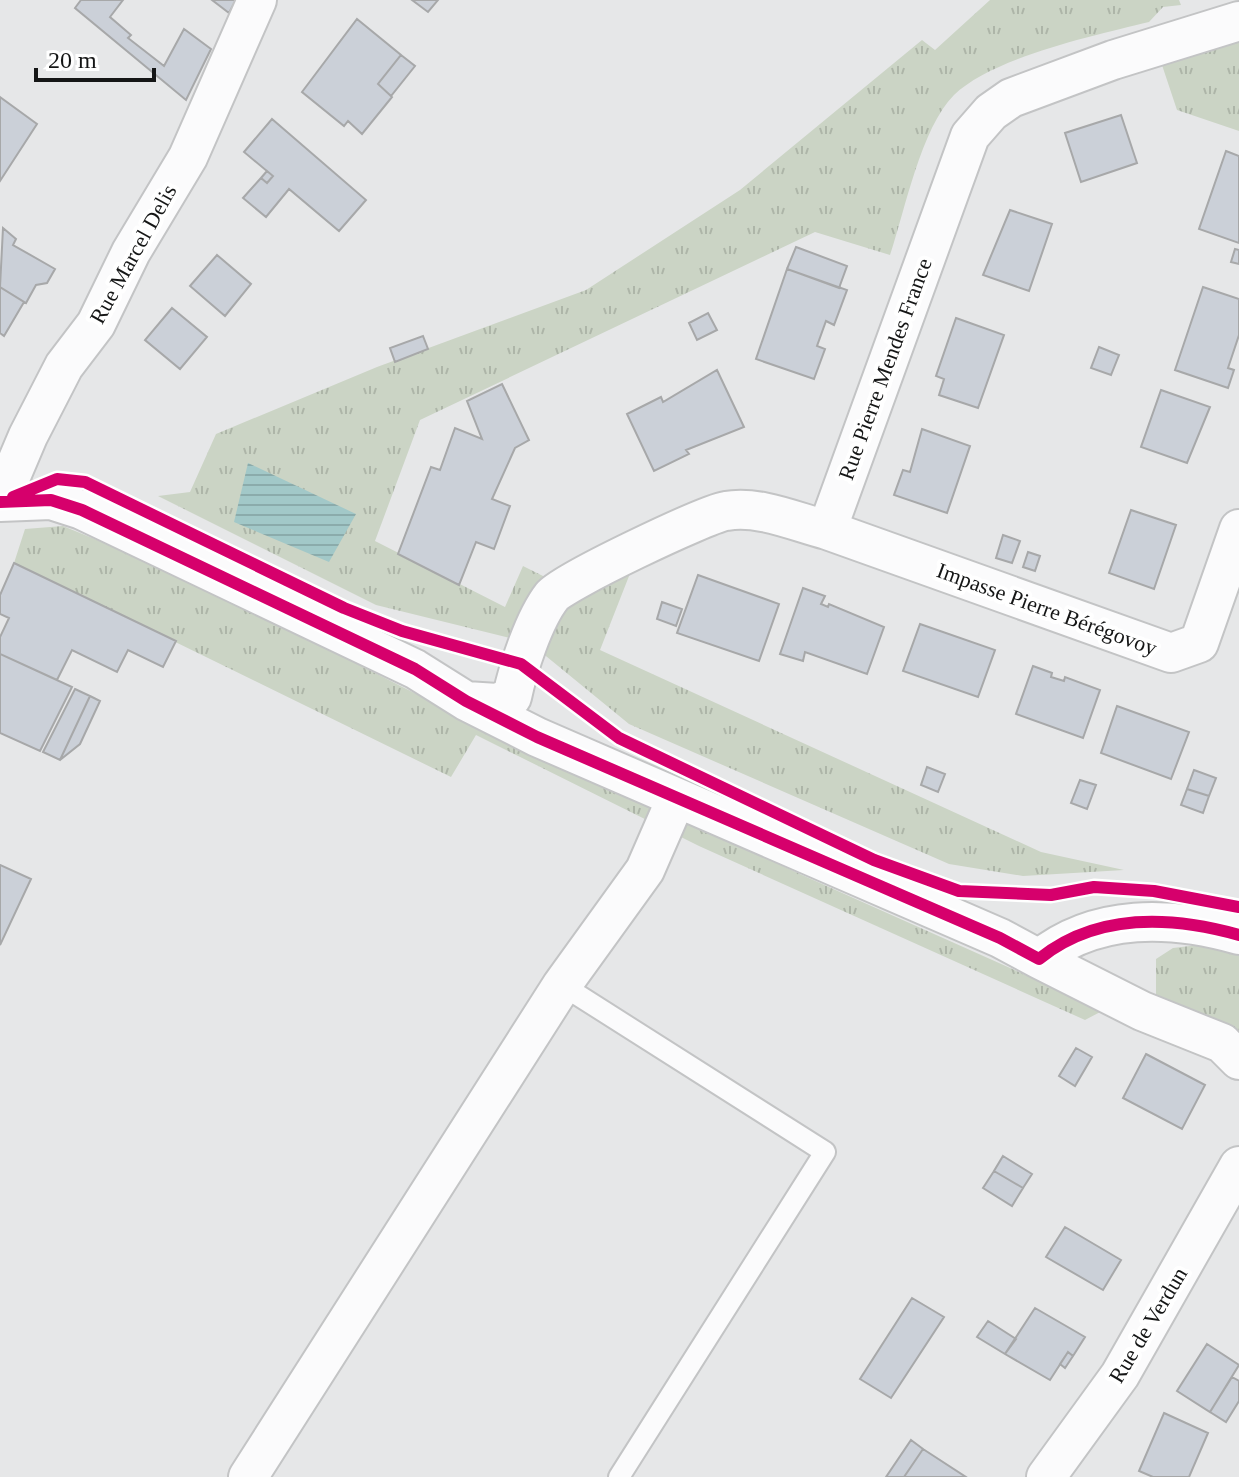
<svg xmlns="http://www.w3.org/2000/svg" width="1239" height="1477" viewBox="0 0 1239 1477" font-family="Georgia,serif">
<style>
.grass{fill:url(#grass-tufts)}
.water{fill:url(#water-rules)}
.building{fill:#cbd0d8;stroke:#a7a8a9;stroke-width:2}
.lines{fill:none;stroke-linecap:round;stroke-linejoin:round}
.lane-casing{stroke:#c3c4c5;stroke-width:24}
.street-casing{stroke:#c3c4c5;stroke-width:42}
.lane{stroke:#fbfbfc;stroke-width:20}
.street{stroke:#fbfbfc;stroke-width:38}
.cycleway-casing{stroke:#fff;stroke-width:17}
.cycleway{stroke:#d6006c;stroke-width:12}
.labels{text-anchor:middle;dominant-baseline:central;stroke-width:8;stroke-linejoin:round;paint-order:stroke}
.street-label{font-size:22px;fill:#151616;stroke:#fff}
</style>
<defs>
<pattern id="grass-tufts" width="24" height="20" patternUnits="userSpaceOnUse" patternTransform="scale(2)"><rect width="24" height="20" fill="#cbd4c5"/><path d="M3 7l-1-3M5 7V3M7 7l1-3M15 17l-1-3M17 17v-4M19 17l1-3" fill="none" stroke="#adb5a8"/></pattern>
<pattern id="water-rules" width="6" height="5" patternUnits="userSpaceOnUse" patternTransform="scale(2)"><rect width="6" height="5" fill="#a2c8c8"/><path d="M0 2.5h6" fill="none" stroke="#8babab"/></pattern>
</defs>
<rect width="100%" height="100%" fill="#e6e7e8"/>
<!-- grass -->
<path class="grass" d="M990,0H1179L1181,5L1163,7L1149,22C1096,35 993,57 954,95C921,128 905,210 890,255L815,232L420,420L375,541L505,607L523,566L545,577L631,571L600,650L1041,852L1124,870L1023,876L949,864L629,724L530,643L376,605L158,496L190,492L216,434L377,367L586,290L740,190L922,40L935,50Z
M1239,37V131L1177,110L1161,62Z
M63,526L182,575L436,704L802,875L1104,1010L1085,1020L699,846L476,735L451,777L14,563L25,529Z
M1198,945L1239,954V1036L1156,997V959L1173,948Z"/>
<!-- water -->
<path class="water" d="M248,463L356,514L329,562L234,522Z"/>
<!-- building -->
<path class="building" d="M81,0H123L110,17L131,35L128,38L164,66L184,29L211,49L186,100L75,8Z
M212,0H236L229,13Z
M412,0H438L428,12Z
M357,19L401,55L378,84L392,97L362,134L348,121L344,126L302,92Z
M401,55L415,66L391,96L378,84Z
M0,97L37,124L0,181Z
M1121,115L1137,163L1081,182L1065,133Z
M272,119L366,200L339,231L289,189L266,217L243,198L261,178L267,183L273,176L244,152Z
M1226,151L1239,156V243L1199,229Z
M267,171L273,176L267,183L261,178Z
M1010,210L1052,224L1029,291L983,275Z
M3,228L16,239L13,245L55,269L47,283L36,285L26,303L0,287Z
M796,247L847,266L839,288L787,269Z
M1235,249L1239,250V264L1231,262Z
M217,255L251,284L225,316L190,286Z
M787,269L847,290L834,325L826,321L817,346L825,349L814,379L756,359Z
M0,287L24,302L4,336L0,333Z
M1203,287L1239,299V335L1228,368L1234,370L1228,388L1175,370Z
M172,308L207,337L180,369L145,340Z
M708,313L717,330L697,340L689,323Z
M956,318L1004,335L978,408L939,395L944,379L936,376Z
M423,336L428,349L395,362L390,348Z
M1099,347L1119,355L1111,375L1091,368Z
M717,370L744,427L686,450L689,454L654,471L627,414L661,397L663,402Z
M502,384L529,440L515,448L492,499L510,506L494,549L476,542L459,585L398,554L431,467L440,470L455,428L482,439L467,401Z
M1161,390L1210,407L1187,463L1141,447Z
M922,429L970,446L947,513L894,495L903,470L910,472Z
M1131,510L1176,525L1154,589L1109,573Z
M1003,535L1020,541L1012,563L996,558Z
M1028,552L1040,556L1035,571L1023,567Z
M14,563L176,641L163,667L128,650L117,672L72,650L57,680L0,654V637L9,618L0,614V595Z
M698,575L779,604L759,661L677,633Z
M803,588L825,596L821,604L828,607L829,604L884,627L867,674L805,652L803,661L780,654Z
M662,602L682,609L676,626L657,619Z
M920,624L995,650L978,697L903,671Z
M0,654L72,687L40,751L0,733Z
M1033,666L1052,673L1051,677L1064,681L1065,677L1100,690L1083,738L1016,714Z
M75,689L90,696L60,760L43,752Z
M90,696L100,701L80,744L60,760Z
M1117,706L1189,732L1171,779L1101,753Z
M927,767L945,774L938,792L921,785Z
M1194,770L1216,778L1209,796L1187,789Z
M1080,780L1096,785L1087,809L1071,803Z
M1187,789L1209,796L1203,813L1181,805Z
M0,865L31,879L0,945Z
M1076,1048L1092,1057L1075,1086L1059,1076Z
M1146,1054L1205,1085L1182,1129L1123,1098Z
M1003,1156L1032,1174L1023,1188L994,1171Z
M994,1171L1023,1188L1012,1206L983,1188Z
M1065,1227L1121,1260L1103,1290L1046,1257Z
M912,1298L944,1317L891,1398L860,1379Z
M1035,1308L1085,1337L1073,1356L1068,1352L1050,1380L1005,1354Z
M988,1321L1016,1339L1005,1354L977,1337Z
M1207,1344L1239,1365L1210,1412L1177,1391Z
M1068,1352L1073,1356L1065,1368L1060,1364Z
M1232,1377L1239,1381V1401L1226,1422L1210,1412Z
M1164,1413L1208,1433L1189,1477H1153L1139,1471Z
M911,1440L923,1449L904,1477H886Z
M923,1449L966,1477H904Z"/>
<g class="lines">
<!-- lane casing -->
<g class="lane-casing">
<path id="lane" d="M562,985L825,1152L619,1477"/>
</g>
<!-- street casing -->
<g class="street-casing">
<path id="street" d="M0,502L51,500L82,510L415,669L466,701L537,737L1000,938L1039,959C1096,913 1171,916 1239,935
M0,502L28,436L64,366L96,324L131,252L188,157L257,0
M827,530L1171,653L1199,643L1239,529
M466,701L497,703L512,697C518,668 534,619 552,596C563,582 706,514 726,511C759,505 796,522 827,530L970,136L991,112L1011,98L1113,60L1239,21
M1039,959L1142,1011L1222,1043L1239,1060
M248,1477L562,985L645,870L676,799
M1046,1477L1120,1375L1239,1166"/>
</g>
<!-- lane -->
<use href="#lane" class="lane"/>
<!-- street -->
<use href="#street" class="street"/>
<!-- cycleway casing -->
<g class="cycleway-casing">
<path id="cycleway" d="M13,497L57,479L85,482L344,608L402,631L521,664L619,738L874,860L959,891L1051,895L1094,887L1154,891L1239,907
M0,502L51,500L82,510L415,669L466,701L537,737L1000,938L1039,959C1096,913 1171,916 1239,935"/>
</g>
<!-- cycleway -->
<use href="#cycleway" class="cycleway"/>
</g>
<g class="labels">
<!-- street labels -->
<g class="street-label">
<text transform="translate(133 254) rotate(-61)">Rue Marcel Delis</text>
<text transform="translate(885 369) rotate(-70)">Rue Pierre Mendes France</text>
<text transform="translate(1047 609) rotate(20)">Impasse Pierre Bérégovoy</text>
<text transform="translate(1148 1325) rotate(-59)">Rue de Verdun</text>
</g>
</g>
<!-- scale -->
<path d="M36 68v12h118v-12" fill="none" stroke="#151616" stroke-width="4"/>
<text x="48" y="68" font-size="24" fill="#151616" stroke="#ffffff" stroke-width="6" paint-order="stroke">20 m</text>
</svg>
